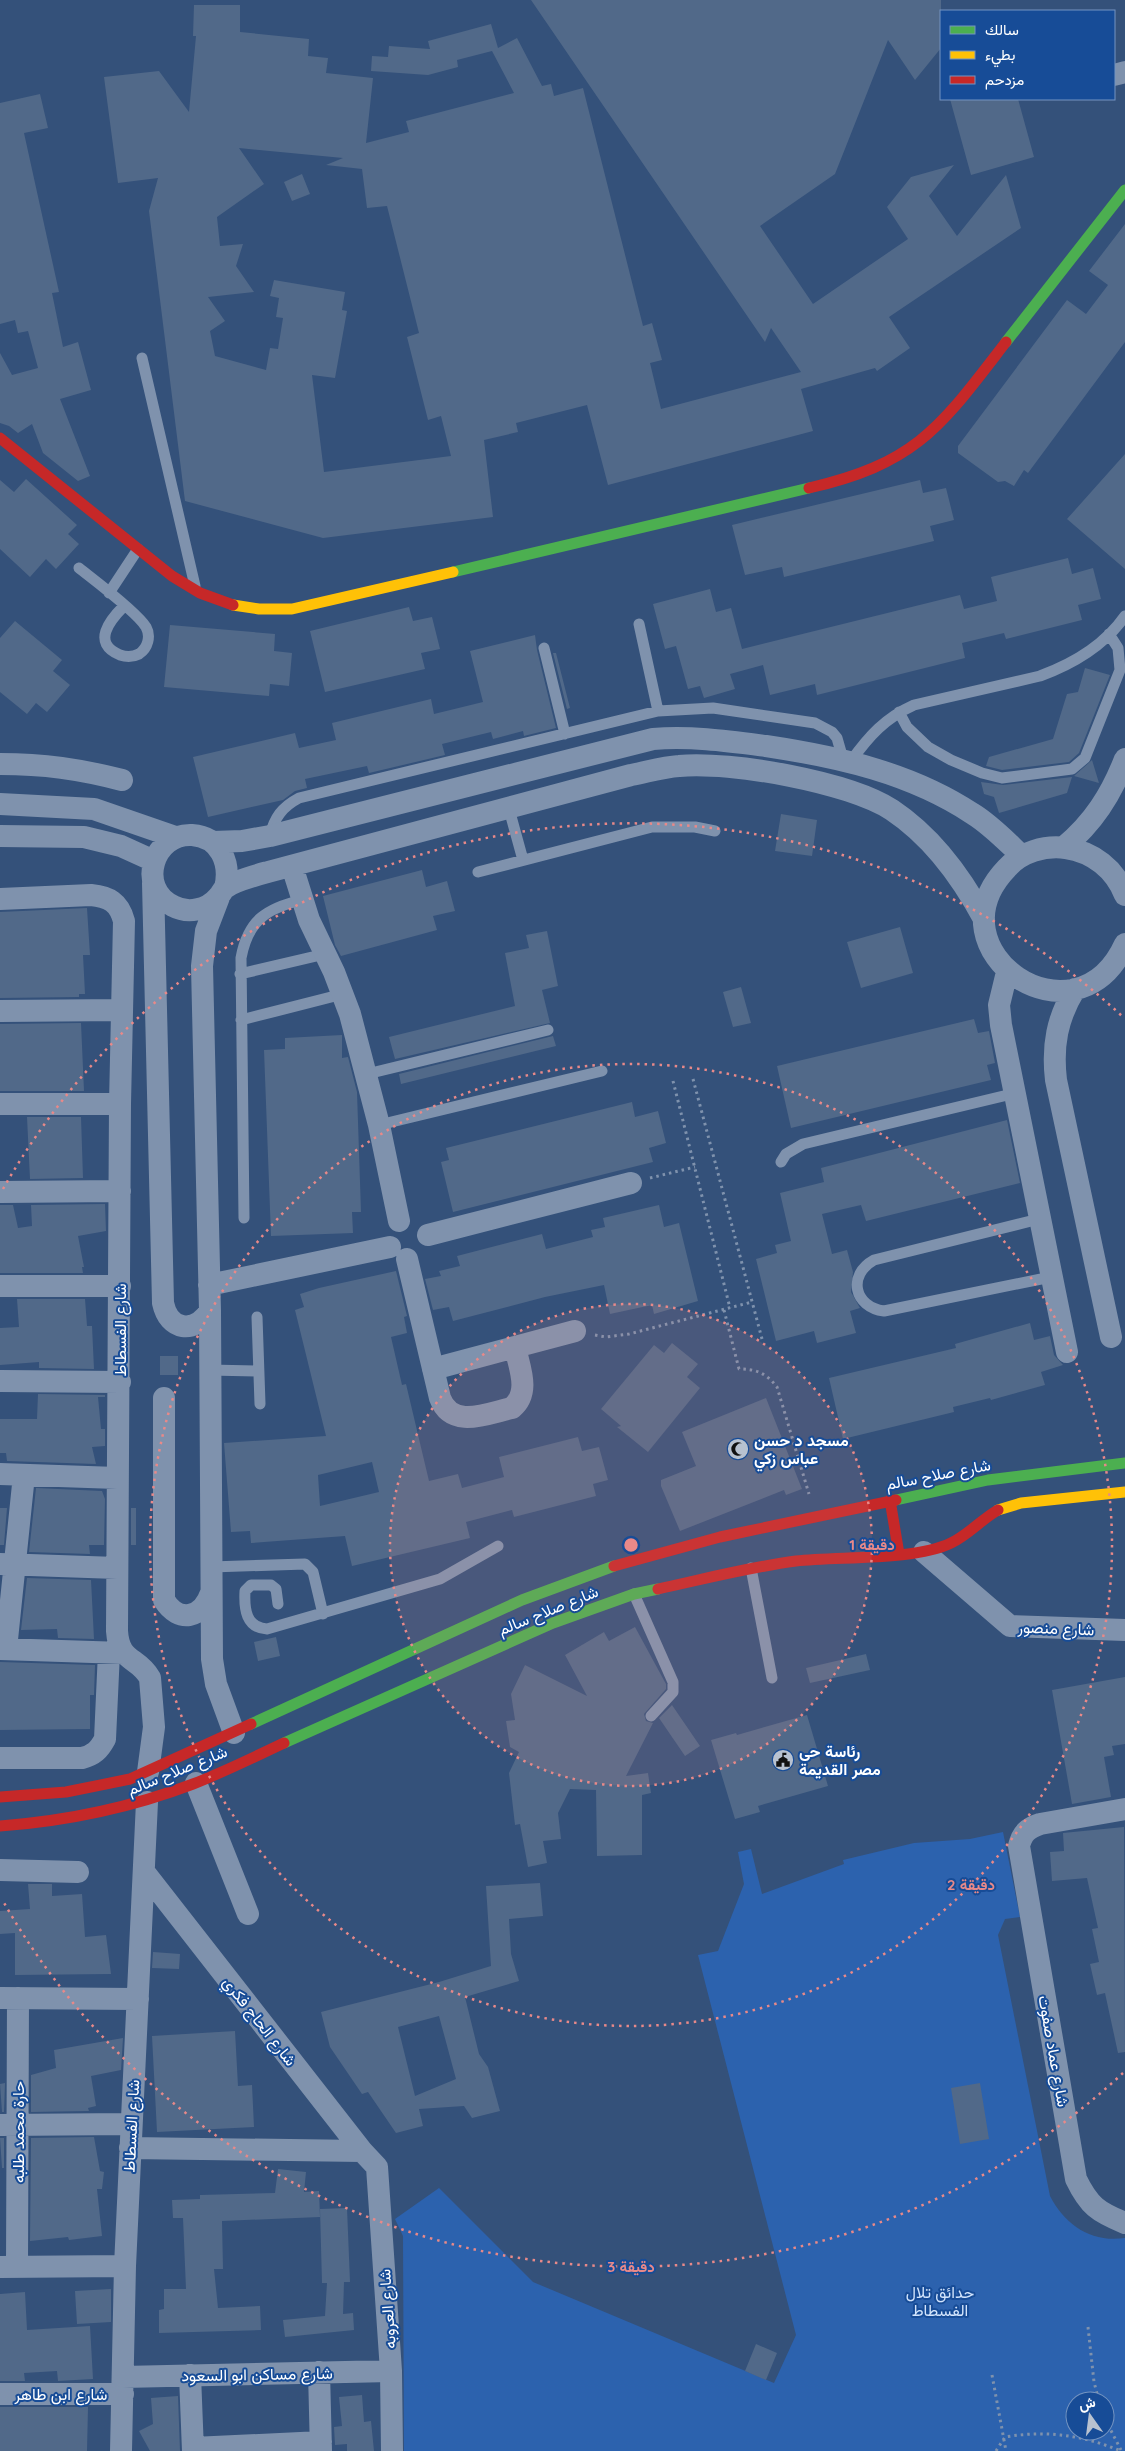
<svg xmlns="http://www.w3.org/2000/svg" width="1125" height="2451" viewBox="0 0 1125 2451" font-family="Quicksand,Vazirmatn,sans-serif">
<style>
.green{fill:#2c62ae;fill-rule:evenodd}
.building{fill:#516989;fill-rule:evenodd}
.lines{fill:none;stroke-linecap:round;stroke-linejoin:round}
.path{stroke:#7f92ad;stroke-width:3;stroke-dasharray:2.5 4;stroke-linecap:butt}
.lane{stroke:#7f92ad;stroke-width:11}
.street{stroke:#7f92ad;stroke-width:22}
.fast{stroke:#4caf50;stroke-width:11}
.slow{stroke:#ffc107;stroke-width:11}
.jam{stroke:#c62828;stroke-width:11}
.ring{fill:none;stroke:#e88989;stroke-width:2.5;stroke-dasharray:2.5 5}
.labels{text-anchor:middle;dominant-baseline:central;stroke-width:4;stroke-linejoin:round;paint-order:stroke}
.street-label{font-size:16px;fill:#fff;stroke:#174c97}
.poi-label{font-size:16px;font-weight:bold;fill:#fff;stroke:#174c97;text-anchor:start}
.park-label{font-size:16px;fill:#d2e4fc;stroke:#174c97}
.centre{fill:#e88989;stroke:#174c97;stroke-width:2.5}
.ring-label{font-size:15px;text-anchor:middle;font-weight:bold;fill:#e88989;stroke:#174c97;stroke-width:4;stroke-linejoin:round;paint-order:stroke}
</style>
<rect width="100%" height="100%" fill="#34517a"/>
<!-- green -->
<path class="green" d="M1003,1832L1020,1917L1005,1919L998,1935L1050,2196C1065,2225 1091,2243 1125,2238V2451H404L403,2236L395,2219L439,2188L533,2282L774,2383L796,2335L698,1955L718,1951L744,1884L738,1852L751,1849L762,1894L844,1864L843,1860L914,1843L970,1839ZM1075,2401H1105V2431H1075Z"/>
<!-- building -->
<path class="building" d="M531,0H941V48L915,80L888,40L835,174L760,226L813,304L908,239L887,207L911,177L954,165L929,196L957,236L1006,175L1021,228L889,317L910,348L877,371L875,368L801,389L813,431L608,485L587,405L516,423L518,432L484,440L493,517L323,538L185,501L149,211L158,178L118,183L104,77L159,71L189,112L196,36H193L194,5H240V32L309,39L308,56L328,58L326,73L373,78L366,143L409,132L406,121L514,93L492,51L457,60L458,67L428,75L371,71L372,56L388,57L389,46L430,49L428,41L491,24L498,48L517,38L542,86L551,84L554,96L583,88L643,326L652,323L662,360L650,363L661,409L801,372L771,328L765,342ZM239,148L343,158L326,165L362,169L367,208L387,206L419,333L407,337L428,420L441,416L451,456L324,472L312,375L335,378L347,311L342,310L345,292L274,280L270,296L279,298L276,317L283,318L278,349L270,348L266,370L215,356L210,331L225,321L208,297L254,292L236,266L243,244L220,246L217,217L264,184Z
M40,94L48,128L24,133L59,292L52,293L63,347L78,342L91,390L60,399L90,476L78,481L43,453L32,424L18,433L9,426L0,423V353L12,375L38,368L28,331L18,333L15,320L0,324V103Z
M950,99H1018L1034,157L971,175Z
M302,174L310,194L292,201L284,182Z
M1125,224V342L1028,473L1024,470L1014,486L1005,481L998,482L958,453V446L1067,300L1086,314L1108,285L1089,271Z
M1125,454V569L1067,519Z
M26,479L77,525L68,534L79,544L56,569L46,559L30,577L0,549V480L14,492Z
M920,480L923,493L946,488L954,520L930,526L934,541L784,577L782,567L745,575L732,525Z
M1068,558L1072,574L1093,568L1101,599L1078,605L1082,620L1006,639L1004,633L962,643L965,658L817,695L815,684L770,695L763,665L730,674L735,689L704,698L700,686L688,689L676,646L665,649L653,604L710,589L716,612L731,608L742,649L960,595L964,609L997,601L991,577Z
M409,607L413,621L432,617L440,649L421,653L425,669L325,692L310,631Z
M15,621L62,660L53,671L70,685L47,712L36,703L27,714L0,692V638Z
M170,625L275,634L274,651L292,653L289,686L270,684L269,696L164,687Z
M535,635L537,650L556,728L524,736L523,731L493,739L491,732L442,744L445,755L369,773L367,766L305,779L307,788L295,791L283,800L208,817L193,757L295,733L299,748L336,740L332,723L431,699L434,714L483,702L470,651Z
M553,653H556L570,708L567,709Z
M1085,668L1110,675L1079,753L1069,762L1002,770L986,766L989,757L1053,739L1067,694L1078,692Z
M1092,760L1099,783L1074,776Z
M1072,777L1067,793L999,813L994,797L984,794L981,782L1003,785Z
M781,814L817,820L812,856L775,851Z
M422,870L426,887L447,881L455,911L433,916L437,930L341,956L335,945L323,896Z
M87,908L90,955H83L85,994H79V997L0,998V912Z
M900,927L913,973L861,988L847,942Z
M547,931L558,986L542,990L550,1023L395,1059L389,1037L515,1006L505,953L529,948L526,935Z
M741,987L751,1023L733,1027L723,992Z
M974,1019L978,1033L989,1031L995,1063L987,1065L991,1080L791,1128L777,1066Z
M81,1023L84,1091H0V1024Z
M342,1035V1058L348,1057L357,1092L361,1212H352L353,1233L271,1236L264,1050L285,1049V1038Z
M553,1036L556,1046L401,1084L399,1074Z
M632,1102L635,1117L658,1111L666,1143L649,1148L653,1162L453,1212L441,1162L449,1160L446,1148Z
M27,1117H81L83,1178L30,1179Z
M1007,1120L1020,1183L866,1221L861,1205L822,1214L832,1254L847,1250L853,1272L851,1292L860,1308L850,1311L856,1333L817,1343L814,1331L776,1341L756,1259L777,1253L775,1245L791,1241L780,1193L824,1182L821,1168Z
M105,1204L106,1231L78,1236L84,1267H82L83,1273H0V1205H13L18,1228L32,1226L31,1205Z
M659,1205L664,1227L679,1223L698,1301L654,1314L652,1305L610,1314L604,1285L545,1297L453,1321L449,1307L433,1310L425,1279L441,1276L439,1271L460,1266L457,1256L542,1234L546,1249L593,1237L591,1230L605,1227L603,1218Z
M396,1271L407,1316L404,1317L407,1333L391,1337L402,1385L406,1384L429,1481L458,1474L462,1488L504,1477L499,1457L578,1437L582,1451L599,1447L608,1480L593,1484L596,1496L514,1517L512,1510L466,1522L470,1538L352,1566L345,1536L251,1543L250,1531L231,1532L224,1443L326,1436L295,1310L304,1307L300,1294L319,1288ZM372,1462L379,1492L320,1506L318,1475Z
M17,1299H85L87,1326H92L94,1369L39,1368V1362L0,1365V1328L19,1327Z
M1030,1323L1034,1340L1050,1336L1054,1355L1063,1365L1041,1372L1045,1385L991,1400L990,1398L953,1407L954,1412L843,1439L829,1378L956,1348L955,1344Z
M672,1343L698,1364L687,1377L700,1388L648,1452L617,1427L621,1426L601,1409L654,1345L664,1353Z
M160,1356H178V1375H160Z
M38,1394L105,1395V1397H98L101,1429H105V1446L92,1447L96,1464L7,1461L6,1453H0V1419H37Z
M766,1398L802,1489L786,1495L784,1490L680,1531L661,1486V1480L696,1466L682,1432Z
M36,1488L102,1491L105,1499L104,1545H89L90,1554L29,1552Z
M0,1508H7L4,1545H0Z
M131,1508H136V1545H131Z
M27,1578L91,1580L94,1639L58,1638L57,1629L21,1630Z
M635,1627L666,1684V1689L644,1714L646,1721L653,1723L626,1776L648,1773L651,1793L642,1795V1855L597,1856L596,1790L570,1789L558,1813L561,1839L543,1841L547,1863L528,1867L520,1824L515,1825L509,1773L519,1752L510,1747L506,1721L515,1720L511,1694L525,1665L587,1696L565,1655L604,1632L609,1641Z
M276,1637L280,1656L258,1661L254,1642Z
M866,1654L870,1670L810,1683L806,1668Z
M0,1662L95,1665L94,1695H90V1729L0,1730Z
M1125,1677V1744L1112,1746L1114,1755L1104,1757L1111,1797L1072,1804L1052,1690Z
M672,1705L700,1746L685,1756L659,1718Z
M807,1715L828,1786L758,1806L760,1812L735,1819L711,1740L736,1733L737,1735Z
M1124,1827L1125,2052L1118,2053L1105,1993L1097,1995L1090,1964L1099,1962L1092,1929L1098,1928L1087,1878L1052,1881L1050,1852L1064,1851L1063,1833Z
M540,1883L543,1916L509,1919L511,1954L519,1981L465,1997L479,2054L488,2067L500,2111L472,2118L464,2106L419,2109L423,2126L396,2133L368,2092L362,2094L330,2047L321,2012L439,1982L491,1966L486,1886ZM439,2016L456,2079L415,2096L398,2027Z
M28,1884H52V1896L82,1894L85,1937L106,1935L111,1974L15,1975V1933L0,1934V1911L30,1909Z
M153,1952L180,1954L179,1969L152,1968Z
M235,2031L238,2086L252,2085L254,2127L157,2132L152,2036Z
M123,2038L121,2070L91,2076L96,2106L88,2108L89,2111L31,2112V2075L56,2068L54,2050Z
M5,2083L4,2112H2L0,2084Z
M980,2083L989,2139L960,2144L951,2088Z
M94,2137L100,2171L104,2172L102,2189H97L102,2236L69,2240L68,2237L30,2241L31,2138Z
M0,2138H4V2168H2Z
M278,2169L306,2172L304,2192L319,2191L320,2217L222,2221L223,2269H214L218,2308L260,2306L261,2330L159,2333V2310L164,2309V2289H186L183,2218H173L172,2200L200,2199V2195L275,2193Z
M347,2208L350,2282H344L343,2314L353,2313L354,2330L285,2337L283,2320L325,2316L327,2283H322L320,2209Z
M111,2289V2322L77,2324L75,2291Z
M25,2292L27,2330L90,2326L93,2379L58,2381L57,2371L24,2373L25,2381H0V2294Z
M756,2344L777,2353L766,2380L745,2371Z
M362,2395L364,2422L371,2421L374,2451H347V2444L335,2445L334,2427L342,2426L339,2397Z
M178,2396L180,2451H150L139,2431L153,2424L151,2398Z
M0,2407H88L87,2451H0Z"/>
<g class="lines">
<!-- path -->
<path class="path" d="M693,1079L762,1339
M673,1081L730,1308
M650,1178L695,1167
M724,1310L739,1369C756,1369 766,1373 777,1387L809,1494
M595,1335L606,1337L629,1334L752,1302
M1088,2327L1094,2382L1099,2401
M992,2375L1006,2451
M1105,2419L1121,2450
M996,2451L1005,2437C1046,2430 1082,2435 1121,2451"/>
<!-- lane -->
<path class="lane" d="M142,358L195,586
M79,568C94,580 137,612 146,627C151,636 148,648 139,654C133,657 126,657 120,655C91,643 110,620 124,606
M109,593L138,549
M639,624L658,711
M544,648L565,734
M899,712L907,727L928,747L951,760L982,773L1002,778L1072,769L1085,758L1120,670L1118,648L1109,634
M851,761C869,736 885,718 914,705L1040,676C1073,664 1104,646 1125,616
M509,809L523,860
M270,836C274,818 282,807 299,798L658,711L713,708L815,723L832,732L837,738L843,759
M478,872L652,827H695L715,831
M240,974L325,954
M241,1020L343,994
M367,1074L548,1030
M379,1125L602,1071
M781,1162L786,1154L803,1144L1016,1093
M244,1218L241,958C248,920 267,908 302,900
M1039,1219L874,1260C847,1275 854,1307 884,1311L1051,1277
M257,1317L260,1404
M209,1370L259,1371
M211,1567L305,1564L313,1572L323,1614
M751,1568L772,1678
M634,1594L673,1682V1692L651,1716
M278,1604L276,1589L271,1585H251L245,1591C244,1609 246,1628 267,1629L440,1579L498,1546"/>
<!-- street -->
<path class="street" d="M1114,75L1125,72
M0,764C44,764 79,769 122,780
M0,804L94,809L175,837
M0,836L84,837L121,846L154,861
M213,842L242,841L270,836L653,739C691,736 727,741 766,746C839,757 911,773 973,814C991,825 1007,842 1022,856
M1064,847C1093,823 1111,795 1125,759
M292,866L309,920L334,972L350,1014L379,1125L399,1221
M153,883L163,1303C169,1331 194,1334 210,1311
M225,888C231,864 221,837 192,835C153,833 136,888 173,906C188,914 207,910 218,897C221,895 222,890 225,888C234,881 257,875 268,872L631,775C647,772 663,767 679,766C731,761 849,782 892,810C931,836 962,878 984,919
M1125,895C1115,869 1093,852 1066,848C1045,845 1021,852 1007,868C927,951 1076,1052 1125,944
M219,897L206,931L202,966L210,1311L212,1659L216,1684L234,1733
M0,899L91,895C109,897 119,902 124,921L120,1104L117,1631C119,1663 138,1656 150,1678L154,1727L148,1772
M1007,972L999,1005L1001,1025L1067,1352
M1075,989C1057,1018 1052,1046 1056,1080L1111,1337
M0,1011L122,1010
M0,1104H120
M0,1192L120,1191
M428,1235L631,1183
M407,1259L440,1398C452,1430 488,1413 512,1408C531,1392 519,1367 515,1347
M209,1285L390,1247
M0,1286H120
M433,1369L575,1331
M0,1381L120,1382
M164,1398V1600C179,1624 202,1618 211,1593
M0,1474L117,1478
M924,1552L1010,1626L1125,1630
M0,1564L117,1568
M0,1649L123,1653
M6,1649L24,1475
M0,1758H82C94,1755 99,1750 105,1739L109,1652
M196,1783L248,1914
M1125,1809L1040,1824C1028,1828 1022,1833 1019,1846L1076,2179C1089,2206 1098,2212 1125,2223
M0,1870L78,1872
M145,1873L362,2151L377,2167L391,2371L392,2451
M0,1998L138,1999
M0,2125L131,2124
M130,2148L362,2151
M0,2267L125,2266
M17,2267L18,1998
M319,2372L321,2451
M190,2375L193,2451
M123,2377L391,2371
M0,2394H123
M193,2448L321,2442
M121,2451L125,2266L147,1802"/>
<!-- fast -->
<path class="fast" d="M1006,342L1125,190
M453,572L809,488
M896,1500L988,1480L1125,1463
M251,1724L522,1600L614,1566
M284,1743L553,1623L634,1594L658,1589"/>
<!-- slow -->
<path class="slow" d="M233,605L259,609H292L453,572
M998,1510L1021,1503L1125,1492"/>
<!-- jam -->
<path class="jam" d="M0,438L172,576L200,593L233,605
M809,488C918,463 941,426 1006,342
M890,1500L899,1554
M614,1566L720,1537L896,1500
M658,1589C704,1579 750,1567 796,1561C839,1556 914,1561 951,1543C968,1535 982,1519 998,1510
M0,1797L66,1792L130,1779L251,1724
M0,1826C67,1821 130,1808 193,1784C224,1772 254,1757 284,1743"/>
</g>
<!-- distance rings -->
<circle cx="631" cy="1545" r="241" fill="#e88989" fill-opacity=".12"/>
<g class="ring">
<circle cx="631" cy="1545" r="241"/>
<circle cx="631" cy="1545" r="481"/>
<path d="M1123 2073A722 722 0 0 1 3 1901M3 1189A722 722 0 0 1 1123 1017"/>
</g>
<!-- icons -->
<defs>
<g id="mosque-disc" transform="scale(1.125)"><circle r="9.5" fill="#b8c2d0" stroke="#174c97"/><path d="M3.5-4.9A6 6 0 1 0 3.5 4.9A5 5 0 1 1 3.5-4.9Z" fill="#111"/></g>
<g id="civic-disc" transform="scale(1.125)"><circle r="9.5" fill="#b8c2d0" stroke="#174c97"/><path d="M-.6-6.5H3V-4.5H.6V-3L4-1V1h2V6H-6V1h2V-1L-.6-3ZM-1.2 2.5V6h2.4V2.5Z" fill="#111"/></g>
</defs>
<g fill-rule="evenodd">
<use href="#mosque-disc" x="738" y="1449"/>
<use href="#civic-disc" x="783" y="1760"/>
</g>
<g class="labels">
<!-- street labels -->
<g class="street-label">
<text transform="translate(120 1330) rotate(-90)">شارع الفسطاط</text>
<text transform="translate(938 1474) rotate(-11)">شارع صلاح سالم</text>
<text transform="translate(548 1610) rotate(-22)">شارع صلاح سالم</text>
<text transform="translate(1056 1628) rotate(2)">شارع منصور</text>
<text transform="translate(177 1770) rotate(-22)">شارع صلاح سالم</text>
<text transform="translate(260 2021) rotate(52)">شارع الحاج فكري</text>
<text transform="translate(1054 2051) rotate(80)">شارع عماد صفوت</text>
<text transform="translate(131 2126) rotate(-87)">شارع الفسطاط</text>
<text transform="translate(18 2132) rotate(-90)">حارة محمد طلبه</text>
<text transform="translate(387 2309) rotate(-94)">شارع العروبه</text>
<text transform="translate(257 2374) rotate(-1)">شارع مساكن ابو السعود</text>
<text x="61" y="2394">شارع ابن طاهر</text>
</g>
<!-- poi labels -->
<g class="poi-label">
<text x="754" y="1440">مسجد د حسن<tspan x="754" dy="18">عباس زكي</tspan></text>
<text x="799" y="1751">رئاسة حى<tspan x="799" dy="18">مصر القديمة</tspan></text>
</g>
<!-- park labels -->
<g class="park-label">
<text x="940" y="2292">حدائق تلال<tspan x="940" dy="18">الفسطاط</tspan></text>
</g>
</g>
<circle cx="631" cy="1545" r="8" class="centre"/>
<g class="ring-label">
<text x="872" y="1550">1 دقيقة</text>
<text x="971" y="1890">2 دقيقة</text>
<text x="631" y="2272">3 دقيقة</text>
</g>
<!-- legend -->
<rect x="940" y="10" width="175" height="90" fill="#174c97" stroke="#7494c1"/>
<rect x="950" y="26" width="25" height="8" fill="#4caf50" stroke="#7494c1"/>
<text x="985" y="35" font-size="15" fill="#ffffff">سالك</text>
<rect x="950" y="51" width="25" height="8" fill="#ffc107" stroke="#7494c1"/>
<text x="985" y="60" font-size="15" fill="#ffffff">بطيء</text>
<rect x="950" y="76" width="25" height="8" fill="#c62828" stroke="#7494c1"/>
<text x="985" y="85" font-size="15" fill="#ffffff">مزدحم</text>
<!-- north arrow -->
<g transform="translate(1090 2416) rotate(346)"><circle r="24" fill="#174c97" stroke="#7494c1"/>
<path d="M0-4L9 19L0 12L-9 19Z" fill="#b8c2d0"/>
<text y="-8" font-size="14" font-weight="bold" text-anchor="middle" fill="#ffffff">ش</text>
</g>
</svg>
